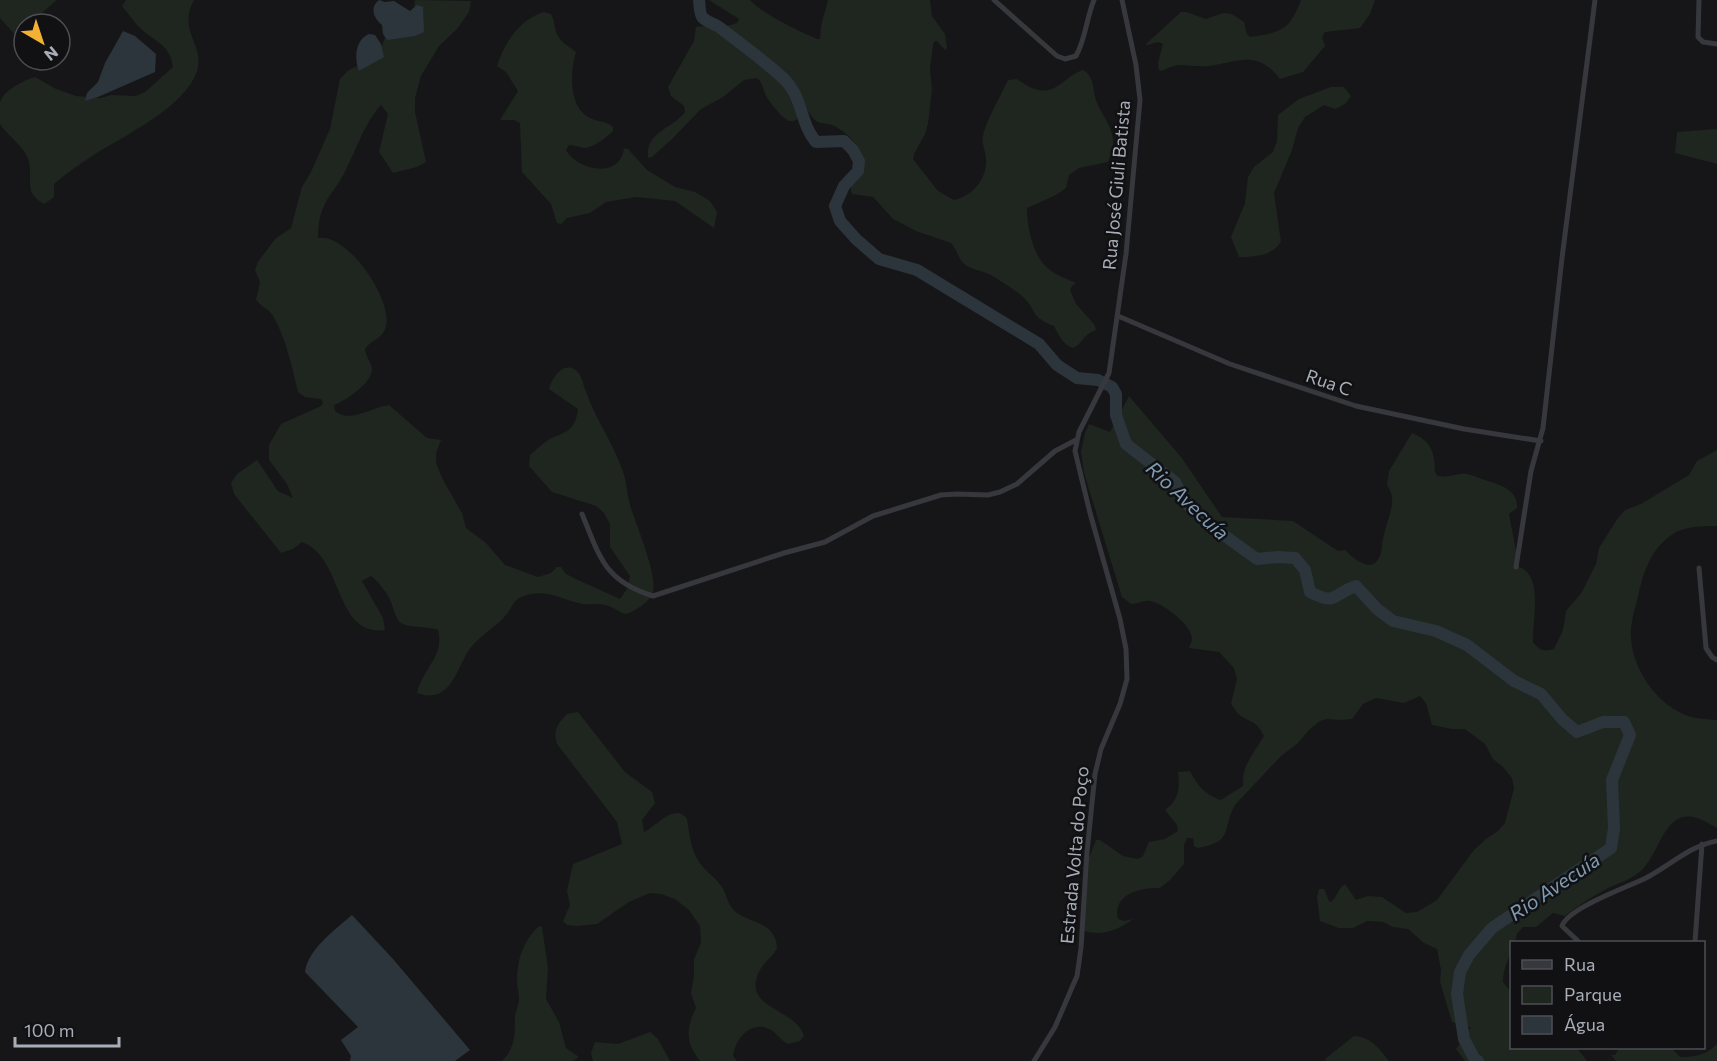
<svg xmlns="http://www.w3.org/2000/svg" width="1717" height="1061" viewBox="0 0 1717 1061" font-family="Commissioner,sans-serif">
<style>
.green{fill:#1e261f}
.water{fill:#2c353c}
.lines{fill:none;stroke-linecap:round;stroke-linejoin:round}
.river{stroke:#2c353c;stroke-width:12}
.minor{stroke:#37383d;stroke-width:5}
.labels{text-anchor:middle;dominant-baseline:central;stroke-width:5;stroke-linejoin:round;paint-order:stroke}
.street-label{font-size:18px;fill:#a8adb8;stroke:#111113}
.water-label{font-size:20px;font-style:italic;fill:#7f9bb3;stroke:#111113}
</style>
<rect width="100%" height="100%" fill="#161618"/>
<!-- green -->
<path class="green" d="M0,0H57L29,24H24V29L16,36L0,18Z
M126,0H194C177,32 205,43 197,71C186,106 126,135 95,154C81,163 67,173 54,184V197L44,204C23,192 33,182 29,162C26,147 8,137 0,124C0,117 0,110 0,103C2,91 24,80 35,77L54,88L76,96L101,98L111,95L136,96L145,92L173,67C170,43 152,41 137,25C132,19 127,12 122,6Z
M415,0L471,1L469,12L457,29L439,46L421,76L415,98V112L426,162L417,167L393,173L379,152L388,114L381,105C362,126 355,155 341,179C336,188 328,196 324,206C319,216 318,227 318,238C347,232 393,300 386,326C384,338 371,340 365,349C366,356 370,361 372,368C374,382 345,401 334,405L335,411C350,424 372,407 389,405L427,438L441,440L436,453V463L442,478L462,513L466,528L486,543L505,565L538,577L551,573L557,567H561L566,574L576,579L620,599L627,589L630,576L610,547V524L604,513L596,506L552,492L529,466L530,455C536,450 543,443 550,439C567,431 575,431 578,409L549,389C551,380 562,362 574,369C582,373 583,385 586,392C596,420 614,444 623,472C627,483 627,496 631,508C637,527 657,573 653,592C651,601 634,612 626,614C618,612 612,606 605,605C598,603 590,605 582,604C562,600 546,588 524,596C513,599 513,607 506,615C497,626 483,633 472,646C456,665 453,706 417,693C423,668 445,656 438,630C427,626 408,628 401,623C395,618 394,609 391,602C387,593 379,582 371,576L362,581L383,618L385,630C334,637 344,557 302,542L293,549L281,553L234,494L231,483L237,474L257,460L278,491L293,498L287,484L269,460V445L281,424L321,406L323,403L321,399L305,397L298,392C292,367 286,338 273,316C268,308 261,307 256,300L260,282L255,270L258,262L275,239L291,228L302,187L311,172L330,129L340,79L349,70L367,61L379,52L388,31L414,8Z
M709,0H750C761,13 800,32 817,39H820L821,26L828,0H930L932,16L945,34L947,48L945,50L937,41H935L933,44L930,69L932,89L928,124L925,134L914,154L913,159L938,191L954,200C972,196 987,180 986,159C986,152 981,143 983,136C985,123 1002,93 1008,80L1017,79C1032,90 1045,96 1062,83C1069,78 1074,73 1083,70C1094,76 1093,89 1096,100C1101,115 1114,127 1113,144C1113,151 1110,157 1108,162L1079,168L1069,175L1066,188L1056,195L1027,208C1027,227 1033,258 1050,270C1057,276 1068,279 1076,283L1072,286L1070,290L1076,304L1094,324L1096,330C1082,335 1083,344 1073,348C1063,345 1059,335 1054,326C1028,316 1038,310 1021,295C1018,292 993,276 989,274C982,271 974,270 967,266C958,260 958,251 951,243L916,231L893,219L873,197L852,194C846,181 863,172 862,159C862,146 844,130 832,125C828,123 822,124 818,122C813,120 809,112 806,108H803C795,136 778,113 768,99C763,92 764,84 757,78L744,80L723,97L701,109L671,140L652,157L648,158C645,132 672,129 685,112L684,106L671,96L668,87L694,41L696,27C704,25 709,28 717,27C724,27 731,25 737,23L739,19Z
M1301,0H1375L1370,14L1360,28L1325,32L1322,37L1325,46L1303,72L1280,79C1257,49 1238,62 1208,66C1187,68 1182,60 1162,71L1159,70L1158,63L1163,44L1158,42L1147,45L1146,44L1181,12H1186L1206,19L1223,13L1232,14L1244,22L1247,34L1250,37C1282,32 1289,31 1301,0Z
M544,12L551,14C555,21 554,27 557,34C560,42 570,47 576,52C570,71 568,107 590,118C598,122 606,121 613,127V131C607,137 594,147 585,148C580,148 575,145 569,145L566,150C576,169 620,181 624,148L628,149L647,170L675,187L695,192L710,201L717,212L714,228L675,201L636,197L606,202L590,213L567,218L561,224L557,223L551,204L522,172L520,123L514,120H500L518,91L506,72L497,66C504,43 520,19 544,12Z
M1331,87H1344L1351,96L1345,104L1335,109L1324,105L1305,117L1298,128L1292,150L1274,193L1281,242C1272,256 1254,257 1239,257L1231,237L1245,203L1248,177L1254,167L1273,152L1277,141L1278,115L1299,99Z
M1717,129V164L1675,153L1677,132Z
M1129,396L1181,457L1222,517L1293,521L1338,551L1345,550C1355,560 1374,576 1381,553C1382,547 1382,541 1384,535C1387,517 1399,502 1387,485L1389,471L1412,433C1431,441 1435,452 1435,472L1438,476C1450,478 1457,473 1467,474C1472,475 1479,478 1485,480C1500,485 1518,489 1517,508L1509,514L1519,567C1544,575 1532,621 1533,642C1539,650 1544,652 1554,649L1563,630L1566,611L1582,592L1596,564L1599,548L1618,518L1625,510L1641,504L1689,475L1697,461L1717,450V526C1703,526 1685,526 1673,534C1653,547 1644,569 1639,592C1636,606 1630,622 1631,637C1632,667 1654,700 1681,713C1692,719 1705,719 1717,720V828C1705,822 1693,812 1678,819C1662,827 1655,858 1641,871C1632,879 1619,883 1608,888C1593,896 1578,906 1565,916L1553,913L1536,927H1523L1517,934L1515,942H1512C1511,958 1503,966 1503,982L1511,992L1512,1048H1577L1587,1061H1465L1456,1049L1471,1027H1466L1452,1022L1440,982L1441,970L1437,949L1424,943L1408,929L1393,927L1383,922L1367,921L1353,928H1339L1320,921L1317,897L1319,889H1324L1329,901L1331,902C1337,897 1338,888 1345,884L1356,900L1368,896L1382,897L1406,913L1417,912L1437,900L1474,850L1486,839L1498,831L1505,823L1514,788L1512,778L1503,767L1493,759L1485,744L1465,729H1452L1432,725L1426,703L1420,696L1404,703L1376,698L1363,704L1352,719L1340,720L1327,719L1320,721L1309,730L1297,744L1281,756L1235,805C1221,830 1235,841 1198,848L1194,846L1193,838H1187L1184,845V864L1171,879L1160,888C1141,887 1112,894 1118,919L1124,921L1133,919C1117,931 1103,936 1084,931L1089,858L1096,840H1100L1123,856L1138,859L1143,856L1149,842L1165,839L1178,831L1177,825L1165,810C1179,800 1180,788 1178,772L1190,771C1197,785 1205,795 1221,800L1243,786C1241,766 1254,753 1264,736C1256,721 1254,724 1241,716C1237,714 1234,708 1231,704L1237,679L1234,668L1219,652L1189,648C1191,643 1193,640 1191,634C1188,623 1161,602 1150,601C1144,600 1138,604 1131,604L1122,597L1084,473L1081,451L1085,433L1089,424L1110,432Z
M578,712L625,772L652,792L655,803L642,820L644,832C657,826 675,802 687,819C690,837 691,853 703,867C709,874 717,879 722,887C726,893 727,902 732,908C744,924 776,919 777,948C773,957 764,962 760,970C739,1009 797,1008 804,1036L800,1041L788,1044C780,1040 776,1032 769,1029C751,1020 735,1039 733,1056L737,1061H700C685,1042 686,1028 696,1008L691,993L694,976V959L701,943L700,926L689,910L675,899L661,894L650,893L629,902L597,924L577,926L567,925L563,921L570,905L567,891L573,864L622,844L617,822L557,744C553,731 557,724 567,714Z
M539,926L542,927L548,968L546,999L559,1022L566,1048L579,1057L573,1061H502C515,1048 515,1035 515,1018C515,1011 519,1006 519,999C519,993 517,987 517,981C517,959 523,941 539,926Z
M650,1032L658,1039L670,1061H593L591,1053L595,1042L618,1044Z
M1354,1036C1372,1038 1378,1047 1389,1061H1326L1325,1059Z
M1717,1044V1061H1616L1611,1055H1615L1619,1048H1671L1680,1057C1695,1057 1706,1055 1717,1044Z"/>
<!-- water -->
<path class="water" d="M379,0L385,2L394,1L410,11L417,5L423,7L424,32L415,36L387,40L383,34L382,25C374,18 369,8 379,0Z
M123,31L135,36L156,54L155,72L98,97L85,101L87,93L98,82L105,63Z
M369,34L375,35L381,44L384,57L359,71C354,58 355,40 369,34Z
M352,915L393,959L470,1050L455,1061H350L351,1056L341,1040L358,1027L305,972C308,949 335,930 352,915Z"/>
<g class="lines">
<!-- river -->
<path class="river" d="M699,0C700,6 699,14 703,18C707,22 715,24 719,27C740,43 762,59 782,77C804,97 799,122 816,142L844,141L853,150L859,161L858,171L844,186L835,206L840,221L856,239L879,259L917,270L1039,344L1057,365L1077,378L1098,380L1112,387L1116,394V415L1126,444L1175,482L1186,503L1207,523L1257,559L1278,557L1295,558L1305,570L1310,592C1337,606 1332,594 1356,586L1377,609L1393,621L1436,631L1467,645L1514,681L1541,694L1562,719L1577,732L1603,722H1624L1630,735L1612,780L1614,828L1611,848L1492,928L1469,955L1460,972L1457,994L1464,1039L1474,1058L1478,1061"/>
<!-- minor -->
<path class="minor" d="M994,0L1057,56L1065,59L1076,56C1086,38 1086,19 1094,0
M1699,0L1698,37L1703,42L1717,44
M1118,316L1230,364L1356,406L1464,429L1541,441
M582,514C600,557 604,581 653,596L784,553L825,542L873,516L941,495L957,494L988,495L1000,492L1017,484L1055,451L1076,440
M1516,567L1531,471L1543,428L1562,258L1595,0
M1699,568L1706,648L1712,657L1717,660
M1579,942L1562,926C1568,908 1628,887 1646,878C1671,865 1689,846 1717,841
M1695,942L1702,844
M1034,1061L1055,1027L1077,976L1081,948L1087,852L1095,774L1101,749L1120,704L1127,679L1126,649L1120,619L1090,513L1075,451L1079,432L1109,373L1126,254L1140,100L1136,65L1122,0"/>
</g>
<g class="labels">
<!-- street labels -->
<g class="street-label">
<text transform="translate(1116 185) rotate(-85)">Rua José Giuli Batista</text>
<text transform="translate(1329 382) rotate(19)">Rua C</text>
<text transform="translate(1074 855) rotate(-85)">Estrada Volta do Poço</text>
</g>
<!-- water labels -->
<g class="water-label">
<text transform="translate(1188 500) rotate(43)">Rio Avecuía</text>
<text transform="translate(1554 886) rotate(-34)">Rio Avecuía</text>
</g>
</g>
<!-- legend -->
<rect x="1510" y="941" width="195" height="108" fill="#111113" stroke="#4d4f55" stroke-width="1.5"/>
<rect x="1522" y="960" width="30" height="9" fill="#37383d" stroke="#4d4f55" stroke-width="1.5"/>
<text x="1564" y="971" font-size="18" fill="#a8adb8">Rua</text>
<rect x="1522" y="986" width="30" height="18" fill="#1e261f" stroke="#4d4f55" stroke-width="1.5"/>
<text x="1564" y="1001" font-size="18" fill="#a8adb8">Parque</text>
<rect x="1522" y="1016" width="30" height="18" fill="#2c353c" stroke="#4d4f55" stroke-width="1.5"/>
<text x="1564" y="1031" font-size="18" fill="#a8adb8">Água</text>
<!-- north arrow -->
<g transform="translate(42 42) rotate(141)"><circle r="28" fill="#111113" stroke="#4d4f55" stroke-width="1.5"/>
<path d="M0-4.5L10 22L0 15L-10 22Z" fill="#f2b134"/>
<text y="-9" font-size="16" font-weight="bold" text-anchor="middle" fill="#a8adb8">N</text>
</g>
<!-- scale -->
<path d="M15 1037v9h104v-9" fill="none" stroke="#a8adb8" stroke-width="3"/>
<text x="24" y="1037" font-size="18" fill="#a8adb8" stroke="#111113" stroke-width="4.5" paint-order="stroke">100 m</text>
</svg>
